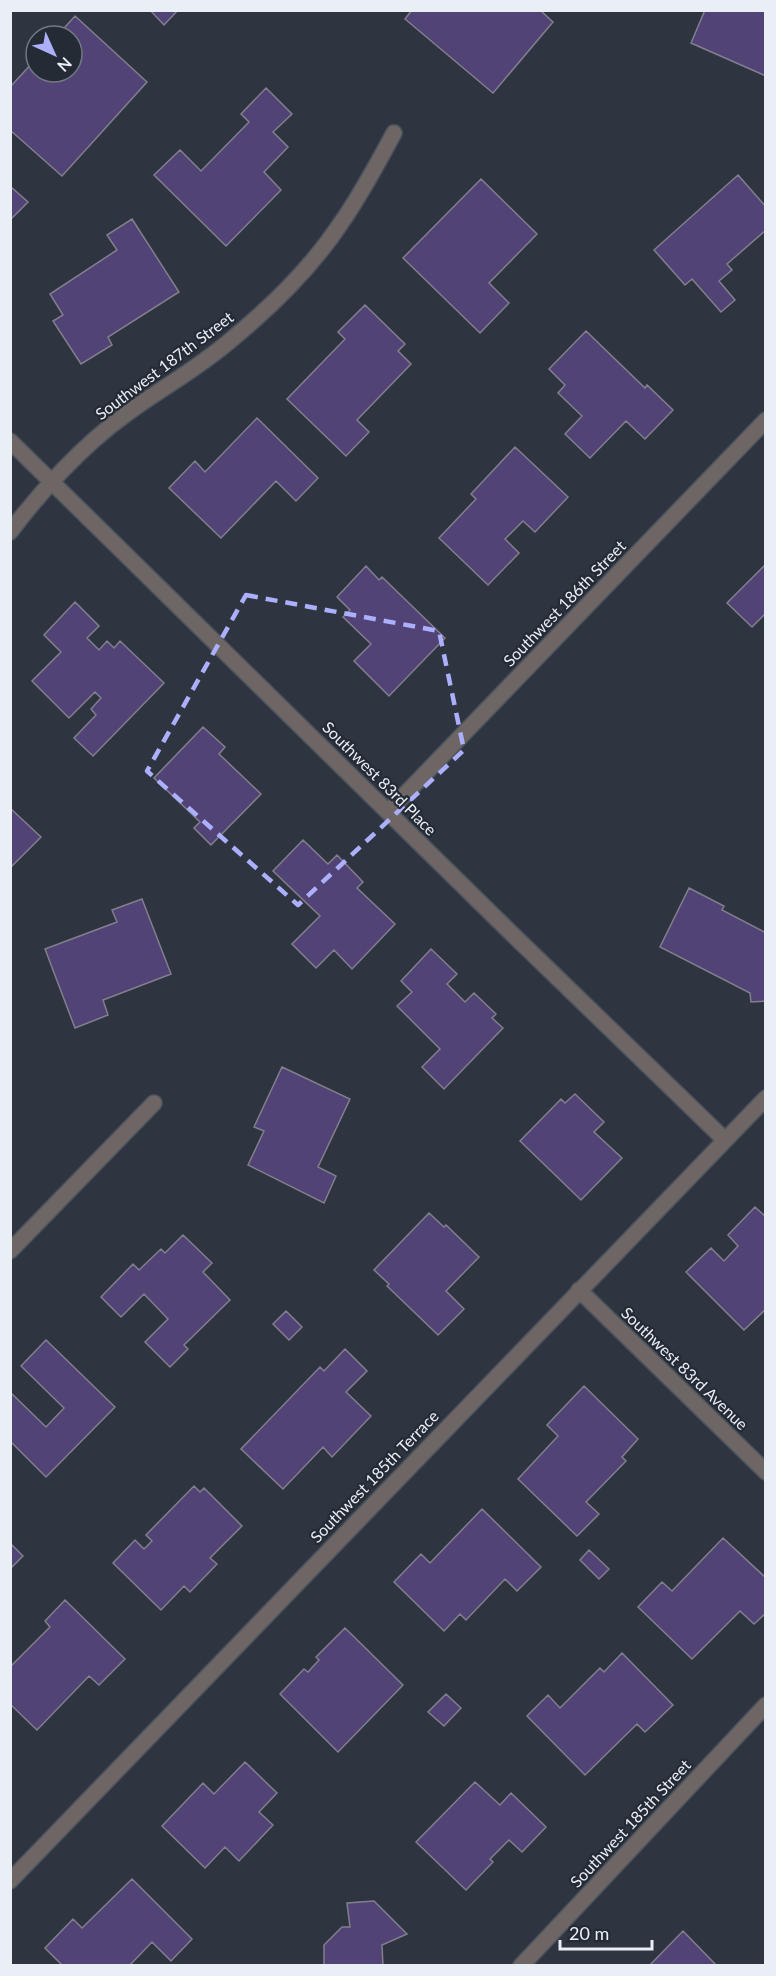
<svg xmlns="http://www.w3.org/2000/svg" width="776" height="1976" viewBox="0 0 776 1976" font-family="Lato,sans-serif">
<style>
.building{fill:#524377;stroke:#827f8d;stroke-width:1.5}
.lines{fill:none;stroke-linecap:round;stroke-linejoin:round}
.street-casing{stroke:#4c535d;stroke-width:18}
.street{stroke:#6d6664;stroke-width:15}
.marked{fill:none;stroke:#acaffb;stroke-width:4.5;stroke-dasharray:12 8;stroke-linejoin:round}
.labels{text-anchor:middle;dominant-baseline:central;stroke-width:4.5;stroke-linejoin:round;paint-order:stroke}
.street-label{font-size:16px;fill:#eaeff6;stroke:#242b35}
</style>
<rect width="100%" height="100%" fill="#2e3540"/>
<!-- building -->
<path class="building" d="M150,10H178L164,25Z
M412,10H540L553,22L493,93L405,19Z
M705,10H766V76L691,43Z
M75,16L147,82L62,176L10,130V87L36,59V72H72V36H57Z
M266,88L292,114L273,132L288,147L264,172L281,190L226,246L154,175L180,150L201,171L249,122L241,114Z
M738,175L766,207V230L727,264L732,270L719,281L735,300L721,312L692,279L685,285L654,250Z
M481,179L537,234L489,283L509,303L480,333L403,258Z
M10,186L28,202L10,220Z
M132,219L179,292L108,337L112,345L81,364L53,321L63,315L50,294L117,250L107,235Z
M365,305L405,344L398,351L411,364L357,420L369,432L346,456L287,399L345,339L338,332Z
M586,331L645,388L647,385L673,410L645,439L626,421L590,458L565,434L582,416L558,393L565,385L549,369Z
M257,418L318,478L296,501L276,481L221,538L169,488L195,461L205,472Z
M515,447L568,497L535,532L523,521L505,539L519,553L488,585L439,538L476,499L471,494Z
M766,564V613L752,627L727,603Z
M366,566L379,580L382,577L445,638L389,696L354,661L371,644L343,617L350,610L337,597Z
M75,602L99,626L87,638L99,650L107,641L114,648L120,641L164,683L93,756L74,738L96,715L91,709L101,698L95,692L69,718L32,681L61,652L44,635Z
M203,727L225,747L219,754L261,794L211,845L194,828L200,822L154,778Z
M10,808L41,837L10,868Z
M303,840L328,864L337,855L363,882L357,888L395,924L352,969L334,950L316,968L292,944L320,916L273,871Z
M689,888L724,906L722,910L766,933V1001L751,1002L750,993L660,947Z
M142,899L171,974L103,1000L108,1015L75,1028L45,949L117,922L112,910Z
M431,949L457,974L447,984L465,1002L474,993L496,1014L492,1018L503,1028L444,1089L422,1067L440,1049L397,1006L412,992L401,981Z
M282,1067L350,1099L318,1167L336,1176L324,1203L248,1165L264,1131L254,1127Z
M575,1094L604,1122L594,1132L622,1158L581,1200L520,1141L561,1099L565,1103Z
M755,1207L766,1217V1309L744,1330L686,1272L711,1248L724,1261L738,1246L728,1235Z
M429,1213L444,1227L446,1225L479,1257L446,1291L464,1309L438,1335L387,1286L389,1284L374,1270Z
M183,1235L212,1263L203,1272L230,1300L184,1345L188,1349L170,1367L145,1342L168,1319L144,1294L121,1317L101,1297L133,1264L139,1270L161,1249L165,1253Z
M286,1311L302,1327L289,1340L273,1324Z
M46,1340L115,1407L46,1477L10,1441V1392L46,1427L64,1408L21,1366Z
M345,1349L367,1371L346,1392L371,1416L332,1457L323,1447L283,1489L241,1449L320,1367L324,1371Z
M584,1386L638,1439L622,1457L626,1461L586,1502L599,1514L577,1536L518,1479L558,1436L547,1425Z
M194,1486L200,1492L204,1488L242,1526L210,1558L217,1564L190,1592L184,1586L161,1610L113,1563L135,1540L144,1549L152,1541L146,1535Z
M482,1509L541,1567L517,1591L505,1579L466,1620L460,1614L444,1631L394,1582L421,1554L430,1563Z
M723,1538L766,1578V1613L754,1624L740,1611L692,1659L638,1607L662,1582L672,1591Z
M10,1543L23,1556L10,1569Z
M589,1550L609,1569L599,1579L580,1560Z
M65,1600L125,1659L99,1685L89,1676L37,1730L10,1704V1667L50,1627L45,1621Z
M345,1628L403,1685L338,1752L280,1694L304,1669L308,1672L319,1660L316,1657Z
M622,1653L673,1705L645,1732L637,1724L585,1775L527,1716L548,1695L560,1708L600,1668L604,1672Z
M446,1694L461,1708L444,1726L428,1712Z
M245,1762L277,1793L259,1812L273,1825L239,1861L225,1847L205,1868L162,1826L203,1783L214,1794Z
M475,1782L500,1805L511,1793L546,1827L522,1852L509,1840L490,1859L493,1862L466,1890L416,1842Z
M132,1879L192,1939L171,1961L152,1942L129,1966H63L45,1948L73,1919L82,1928Z
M374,1901L407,1934L382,1945L383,1966H324V1945L342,1927H350L347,1903Z
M683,1931L717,1966H649Z"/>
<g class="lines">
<!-- street casing -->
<g class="street-casing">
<path id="street" d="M10,441L507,929L725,1140
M10,532C41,491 83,445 125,415C160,389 199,368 232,339C272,306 312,267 341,223C361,195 377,164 394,133
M389,811L766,420
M10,1251L154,1103
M579,1290L766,1472
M10,1881L766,1098
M521,1966L766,1705"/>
</g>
<!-- street -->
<use href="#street" class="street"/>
</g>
<!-- marked area -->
<path class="marked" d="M246,595L439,631L464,750L298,905L147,771Z"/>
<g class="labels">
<!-- street labels -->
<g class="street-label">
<text transform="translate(164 365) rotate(-37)">Southwest 187th Street</text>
<text transform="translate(564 603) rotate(-46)">Southwest 186th Street</text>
<text transform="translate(380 778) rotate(45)">Southwest 83rd Place</text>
<text transform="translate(685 1368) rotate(44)">Southwest 83rd Avenue</text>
<text transform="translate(374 1476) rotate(-46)">Southwest 185th Terrace</text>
<text transform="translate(630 1823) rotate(-47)">Southwest 185th Street</text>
</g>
</g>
<!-- border -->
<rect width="776" height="1976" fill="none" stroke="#eaeff6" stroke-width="24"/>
<!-- north arrow -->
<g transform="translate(54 54) rotate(135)"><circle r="28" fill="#242b35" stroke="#737982" stroke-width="1.5"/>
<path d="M0-4.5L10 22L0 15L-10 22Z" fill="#acaffb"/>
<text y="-9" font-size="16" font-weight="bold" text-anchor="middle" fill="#eaeff6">N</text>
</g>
<!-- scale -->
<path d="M560 1940v9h92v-9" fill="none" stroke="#eaeff6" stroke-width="3"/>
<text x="569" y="1940" font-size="18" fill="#eaeff6" stroke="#242b35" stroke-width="4.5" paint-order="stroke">20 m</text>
</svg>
